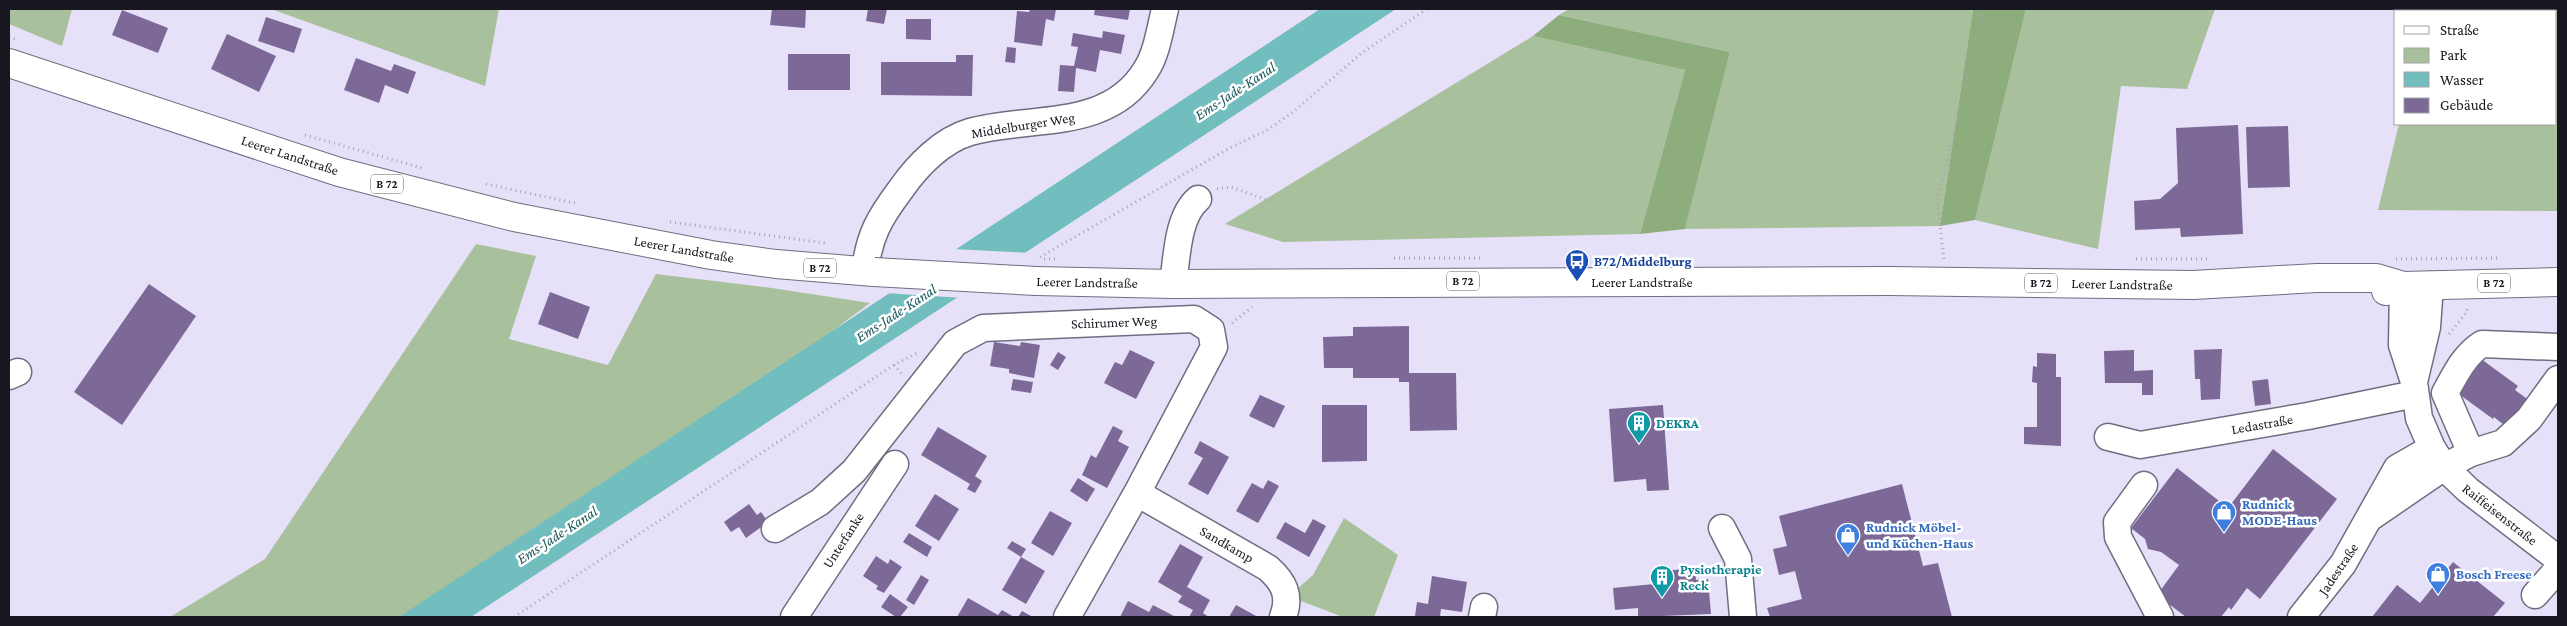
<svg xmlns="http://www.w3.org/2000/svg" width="2567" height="626" viewBox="0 0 2567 626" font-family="'Crimson Pro',serif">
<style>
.green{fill:#a9c09d}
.forest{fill:#8ead7d}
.water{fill:#72bebf}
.pier{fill:#e6e1f8}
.building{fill:#7c6998}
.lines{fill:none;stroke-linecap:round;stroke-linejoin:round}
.minor-casing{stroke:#716d81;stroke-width:29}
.major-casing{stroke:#716d81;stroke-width:30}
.path{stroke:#a7a3b5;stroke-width:3;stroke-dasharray:1 4;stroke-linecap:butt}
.minor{stroke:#fff;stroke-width:26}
.major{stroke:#fff;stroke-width:28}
.major-bridge-casing{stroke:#716d81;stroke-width:30;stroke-linecap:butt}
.path-bridge{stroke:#a7a3b5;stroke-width:3;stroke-dasharray:1 4;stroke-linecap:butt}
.major-bridge{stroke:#fff;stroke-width:28}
.labels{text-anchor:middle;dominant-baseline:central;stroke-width:5;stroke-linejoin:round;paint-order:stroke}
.shield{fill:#fff;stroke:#5d5d62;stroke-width:1}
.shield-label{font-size:12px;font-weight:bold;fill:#18171f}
.street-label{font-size:14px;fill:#18171f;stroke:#fff}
.transit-label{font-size:14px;font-weight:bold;fill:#164399;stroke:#fff;text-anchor:start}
.culture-label{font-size:14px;font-weight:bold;fill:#0d838f;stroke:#fff;text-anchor:start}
.shop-label{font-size:14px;font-weight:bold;fill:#366cbe;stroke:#fff;text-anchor:start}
.water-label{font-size:15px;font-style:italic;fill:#145758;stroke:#fff}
</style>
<rect width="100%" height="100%" fill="#e6e1f8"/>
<!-- green -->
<path class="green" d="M9,9H72L62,46L9,24Z
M271,9H499L485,86Z
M1569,9H1973L1940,226L1685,229L1730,52L1559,15Z
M2026,9H2215L2187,89L2121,86L2098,249L1975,220Z
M2427,9H2558V211L2378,210L2399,124H2556V11H2426Z
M1533,36L1685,70L1640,234L1283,242L1225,224Z
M476,244L536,256L509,339L608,365L656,274L765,287L870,303L816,343L400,617H170L265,559Z
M1344,518L1398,555L1374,617H1343L1301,601L1297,589L1313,575Z"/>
<!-- forest -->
<path class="forest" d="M1973,9H2026L1975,220L1940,226Z
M1559,15L1730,52L1685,229L1640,234L1685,70L1533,36Z"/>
<!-- water -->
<path class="water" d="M1320,9H1396L471,617H399Z"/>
<!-- pier -->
<path class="pier" d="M952,249L1031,253L963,298L885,293Z"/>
<!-- building -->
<path class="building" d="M772,9H806L805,28L770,25Z
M868,9H887L884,24L866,21Z
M1030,9H1056L1054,21L1046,19L1042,46L1014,42L1017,11L1029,12Z
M1095,9H1130L1128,20L1094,15Z
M122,10L168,28L158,53L112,35Z
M266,17L302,29L294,53L258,41Z
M906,19H931V40L906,39Z
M1103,31L1125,35L1121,54L1100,50L1096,72L1076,68L1074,92L1058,91L1060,65L1074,66L1078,47L1071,46L1073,33L1102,38Z
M227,34L276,56L259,92L211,69Z
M1007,47L1016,48L1015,63L1005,62Z
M788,54H850V90H788Z
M956,55H973L972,96L881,95V62H956Z
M356,58L391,71L394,64L416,72L408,94L385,85L379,103L344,90Z
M2238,125L2243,234L2181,237L2180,228L2135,230L2134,201L2160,199L2178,183L2176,128Z
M2288,126L2290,187L2248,188L2246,127Z
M149,284L196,316L122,425L74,392Z
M550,292L590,307L578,339L538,324Z
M1409,326V373H1456L1457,430L1410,431L1409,382H1399V378H1353V368H1324L1323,337L1353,336V327Z
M994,342L1020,346L1021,342L1040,345L1034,378L1009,373V369L990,366Z
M2222,349L2220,399L2201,400L2200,379H2195L2194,350Z
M1130,350L1155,362L1136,399L1104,383L1115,362L1122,365Z
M2134,350V371L2153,370V395H2142V383H2105L2104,351Z
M1058,352L1066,357L1058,370L1050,365Z
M2037,353L2056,354V377H2061V446L2024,444V427H2037V383L2032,382L2033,366L2037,367Z
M2477,356L2518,386L2515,390L2530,401L2509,429L2494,417L2493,419L2452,389Z
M1013,379L1033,382L1031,393L1011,390Z
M2268,379L2271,404L2255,406L2252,381Z
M1260,395L1285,406L1274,428L1249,416Z
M1322,405H1367V461L1322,462Z
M1663,405L1669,490L1647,491L1646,479L1614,482L1609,409Z
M1113,426L1123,431L1118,441L1129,447L1107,488L1082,475L1091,455L1096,458Z
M938,427L987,456L975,476L982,481L975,493L967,489L970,484L921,455Z
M1200,441L1229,457L1208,495L1188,484L1203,458L1194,453Z
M2273,449L2337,499L2260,599L2247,588L2231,610L2229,607L2221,617H2186L2157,595L2179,565L2161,552L2148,549L2145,539L2131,528L2177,468L2228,508Z
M1078,478L1095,489L1087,502L1070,491Z
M1268,480L1279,486L1258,523L1236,511L1252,483L1263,489Z
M1902,484L1923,566L1938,563L1952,617H1770L1767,608L1802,599L1795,571L1779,575L1773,549L1787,546L1779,516Z
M935,494L959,509L939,541L915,526Z
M749,504L757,515L761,512L768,522L746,538L739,527L731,532L724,522Z
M1050,511L1072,523L1053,556L1031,543Z
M1313,519L1326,526L1309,557L1276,538L1285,522L1305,533Z
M909,533L932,547L927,557L903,542Z
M1012,541L1026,549L1021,557L1007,548Z
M1180,544L1203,557L1187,587L1210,600L1203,613L1209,617H1189L1193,610L1178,602L1182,596L1158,582Z
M876,556L888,564L890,559L902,567L884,593L876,589L878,586L863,576Z
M1021,557L1045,571L1026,604L1002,590Z
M2453,562L2505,603L2493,617H2372L2397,585L2420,603Z
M1695,568L1696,580L1708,579L1711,614L1638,617V608L1615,610L1613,588L1665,583L1664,571Z
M921,575L929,580L914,605L906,600Z
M1432,576L1467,582L1462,612L1441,609L1440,617L1415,616L1417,602L1428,604Z
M890,594L908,607L900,617H896L881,607Z
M968,598L998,615L1002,610L1014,617H957Z
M1128,601L1149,612L1153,605L1174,616L1120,617Z
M1236,605L1258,617H1229Z
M1022,611L1033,617H1018Z"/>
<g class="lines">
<!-- minor casing -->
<g class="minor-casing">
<path id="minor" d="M865,271C869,235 880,217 901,189C917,166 942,140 970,132C1031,115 1108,132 1146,70C1157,53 1160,29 1165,9
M1173,284C1177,258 1177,217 1198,199
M2403,286L2402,345L2414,382L2419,418L2432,448L2444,467L2468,490L2558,559
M9,376L18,372
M2414,382L2427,327L2430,285
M2108,437L2140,445L2308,416L2415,394
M2471,453L2445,393C2455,375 2464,355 2482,344L2558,347
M2144,485L2117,522L2118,537L2160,617
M1137,493L1268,568C1284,582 1291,596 1283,617
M2371,517L2444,467L2471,453L2503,443L2529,419L2558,379
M1722,528L1738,559L1743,617
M775,529L820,502L854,471L955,343L983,328L1194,319L1211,330L1214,347L1137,493L1067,617
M2535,595L2558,569
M794,617L895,464
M1482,617L1484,607
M2301,617L2343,564L2397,468L2432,448"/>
</g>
<!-- major casing -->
<g class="major-casing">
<path id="major" d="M9,63L339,172L514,217L711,255L776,264L874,272
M1036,281L1173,284L1889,281L2193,285L2317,278H2376L2403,286
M2386,291L2403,286L2558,282"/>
</g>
<!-- path -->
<path class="path" d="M9,37L17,40
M305,135L422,168
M486,184L575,203
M1217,189L1231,187L1278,204
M670,222L825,243
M1040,257L1228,149L1269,129L1293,112L1363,52L1427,9
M1394,258H1480
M1944,259L1937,202L1984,9
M2136,259H2208
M2396,259L2500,258
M1232,323L1252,307
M2449,334L2466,313L2468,307
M894,365L902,374
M514,617L894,365L919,352"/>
<!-- minor -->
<use href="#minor" class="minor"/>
<!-- major -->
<use href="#major" class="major"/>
<!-- major-bridge casing -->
<g class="major-bridge-casing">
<path id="major-bridge" d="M874,272L1036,281"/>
</g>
<!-- path-bridge -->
<path class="path-bridge" d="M1044,259H1058"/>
<!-- major-bridge -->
<use href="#major-bridge" class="major-bridge"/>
</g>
<!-- icons -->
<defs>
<g id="bus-pin" transform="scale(1.25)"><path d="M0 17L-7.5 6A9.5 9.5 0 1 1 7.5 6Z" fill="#1a4fb4" stroke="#fff"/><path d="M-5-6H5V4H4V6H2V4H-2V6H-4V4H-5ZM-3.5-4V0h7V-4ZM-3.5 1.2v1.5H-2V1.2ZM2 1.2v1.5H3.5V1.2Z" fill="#fff"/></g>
<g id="building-pin" transform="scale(1.25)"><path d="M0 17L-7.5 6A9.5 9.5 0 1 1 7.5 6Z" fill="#0f9aa8" stroke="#fff"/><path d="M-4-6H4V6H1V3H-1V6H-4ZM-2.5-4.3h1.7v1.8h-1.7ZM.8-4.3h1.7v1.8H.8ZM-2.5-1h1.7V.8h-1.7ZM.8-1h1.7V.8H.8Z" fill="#fff"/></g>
<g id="shop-pin" transform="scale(1.25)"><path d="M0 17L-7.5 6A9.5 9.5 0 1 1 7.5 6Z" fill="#3f7fe0" stroke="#fff"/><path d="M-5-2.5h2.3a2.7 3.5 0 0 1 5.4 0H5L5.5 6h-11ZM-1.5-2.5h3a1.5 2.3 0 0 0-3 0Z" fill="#fff"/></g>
</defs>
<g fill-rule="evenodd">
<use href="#bus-pin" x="1577" y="261"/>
<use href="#building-pin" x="1639" y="423"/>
<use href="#shop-pin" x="2224" y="512"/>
<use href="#shop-pin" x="1848" y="535"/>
<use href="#shop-pin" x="2438" y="574"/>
<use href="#building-pin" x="1662" y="577"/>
</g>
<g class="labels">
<!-- shield labels -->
<g class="shield">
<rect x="371" y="174.5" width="32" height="19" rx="4"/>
<rect x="804" y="258.5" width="32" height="19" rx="4"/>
<rect x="1447" y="271.5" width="32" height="19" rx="4"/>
<rect x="2025" y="273.5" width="32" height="19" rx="4"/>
<rect x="2478" y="273.5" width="32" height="19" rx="4"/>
</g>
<g class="shield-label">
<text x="387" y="184">B 72</text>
<text x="820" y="268">B 72</text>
<text x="1463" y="281">B 72</text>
<text x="2041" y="283">B 72</text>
<text x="2494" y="283">B 72</text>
</g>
<!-- street labels -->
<g class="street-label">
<text transform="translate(1023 125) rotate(-9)">Middelburger Weg</text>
<text transform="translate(290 155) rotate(18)">Leerer Landstraße</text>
<text transform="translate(684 249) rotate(10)">Leerer Landstraße</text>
<text transform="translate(1087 282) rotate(1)">Leerer Landstraße</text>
<text x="1642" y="282">Leerer Landstraße</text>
<text transform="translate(2122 284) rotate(1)">Leerer Landstraße</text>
<text transform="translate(1114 322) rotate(-2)">Schirumer Weg</text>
<text transform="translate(2262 424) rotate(-10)">Ledastraße</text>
<text transform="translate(2500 514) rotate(38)">Raiffeisenstraße</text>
<text transform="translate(843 540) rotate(-57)">Unterfanke</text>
<text transform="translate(1227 544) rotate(30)">Sandkamp</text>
<text transform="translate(2338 569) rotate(-56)">Jadestraße</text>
</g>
<!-- transit labels -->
<g class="transit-label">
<text x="1594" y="261">B72/Middelburg</text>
</g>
<!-- culture labels -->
<g class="culture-label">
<text x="1656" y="423">DEKRA</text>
<text x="1680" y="569">Pysiotherapie<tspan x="1680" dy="16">Reck</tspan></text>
</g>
<!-- shop labels -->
<g class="shop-label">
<text x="2242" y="504">Rudnick<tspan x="2242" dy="16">MODE-Haus</tspan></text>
<text x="1866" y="527">Rudnick Möbel-<tspan x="1866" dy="16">und Küchen-Haus</tspan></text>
<text x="2456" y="574">Bosch Freese</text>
</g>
<!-- water labels -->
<g class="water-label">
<text transform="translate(1235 91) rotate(-33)">Ems-Jade-Kanal</text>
<text transform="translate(896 313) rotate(-33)">Ems-Jade-Kanal</text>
<text transform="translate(557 535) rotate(-33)">Ems-Jade-Kanal</text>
</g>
</g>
<!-- border -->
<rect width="2567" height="626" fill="none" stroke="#18171f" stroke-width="20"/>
<!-- legend -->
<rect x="2394" y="10" width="162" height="115" fill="#ffffff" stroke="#a3a2a5"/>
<rect x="2404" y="26" width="25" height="8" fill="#ffffff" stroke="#a3a2a5"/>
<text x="2440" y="35" font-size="15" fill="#18171f">Straße</text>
<rect x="2404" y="48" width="25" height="15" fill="#a9c09d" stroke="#a3a2a5"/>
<text x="2440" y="60" font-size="15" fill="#18171f">Park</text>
<rect x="2404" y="72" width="25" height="15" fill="#72bebf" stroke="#a3a2a5"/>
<text x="2440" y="85" font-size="15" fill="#18171f">Wasser</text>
<rect x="2404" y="98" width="25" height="15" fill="#7c6998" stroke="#a3a2a5"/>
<text x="2440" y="110" font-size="15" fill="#18171f">Gebäude</text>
</svg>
